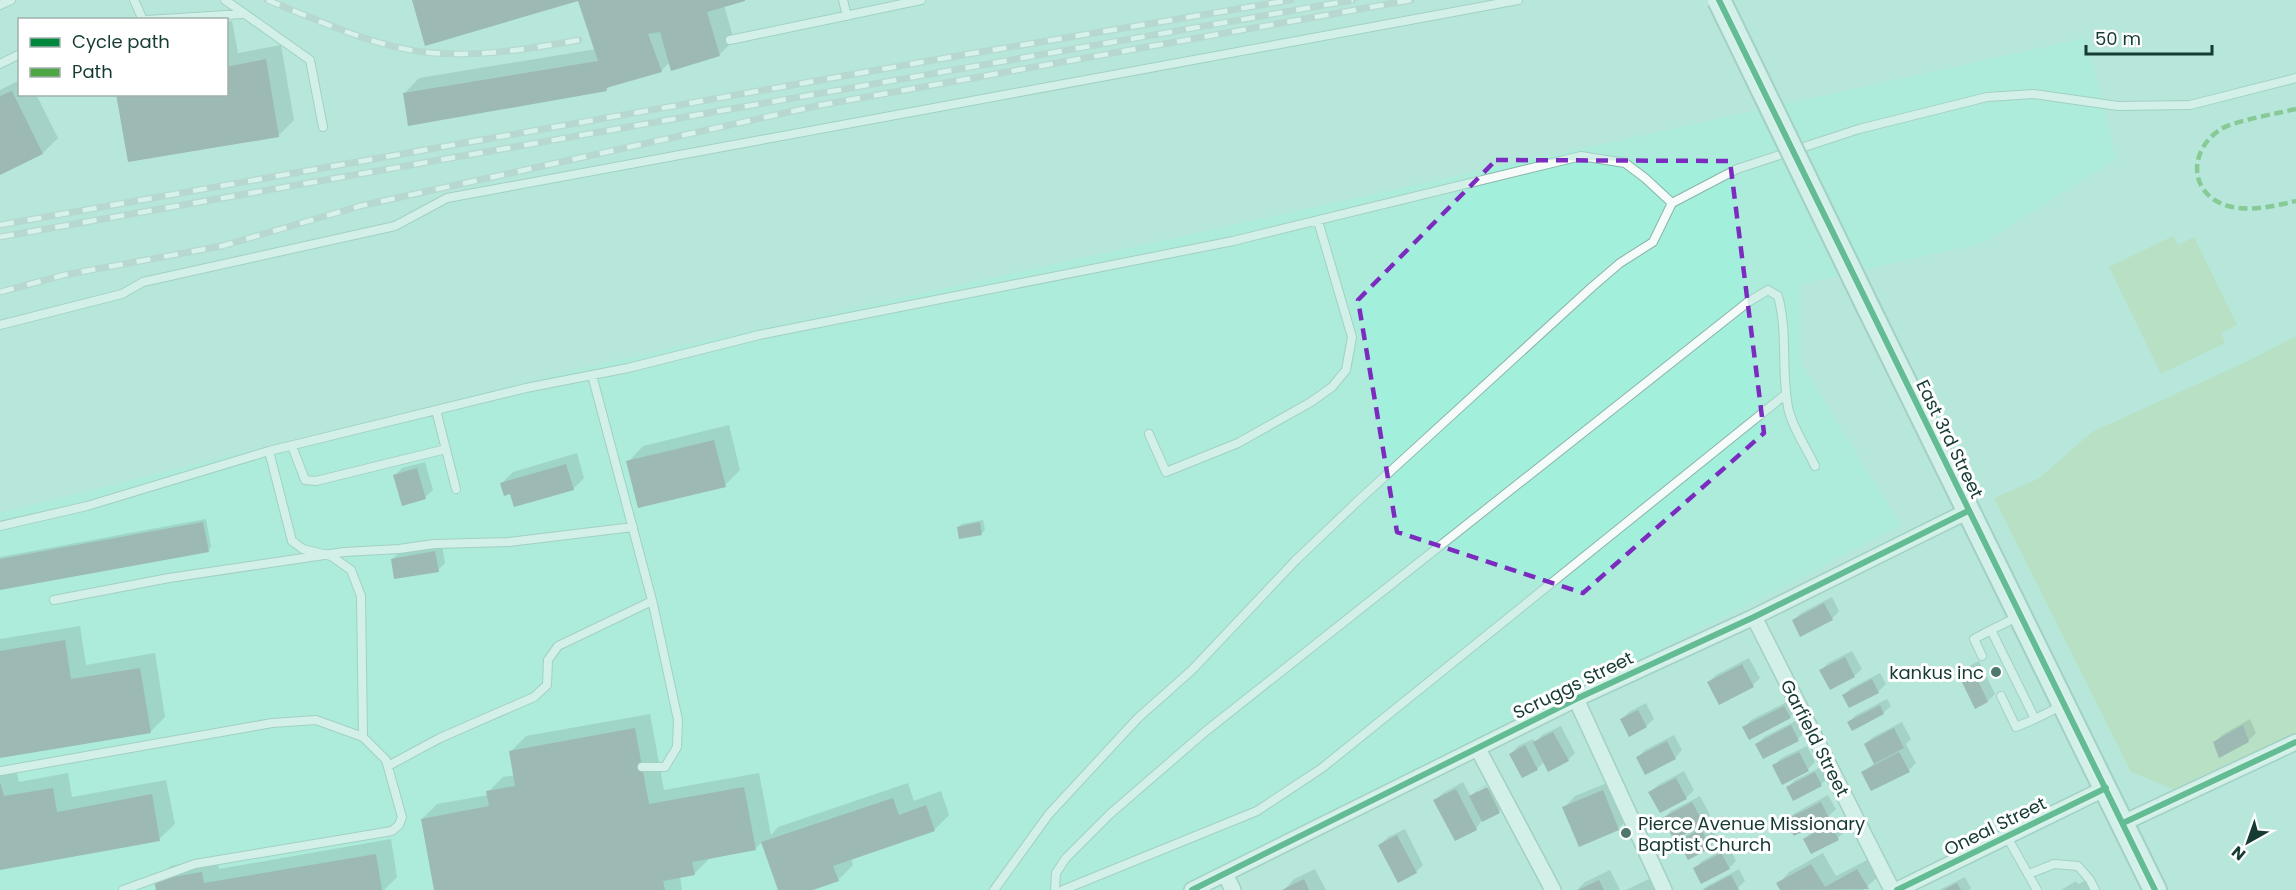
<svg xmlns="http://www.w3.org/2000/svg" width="2296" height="890" viewBox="0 0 2296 890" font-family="Poppins,sans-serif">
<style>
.built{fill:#a2efdc}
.green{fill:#bad7aa}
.shadow{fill:#0003;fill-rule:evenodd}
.building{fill:#7e8085}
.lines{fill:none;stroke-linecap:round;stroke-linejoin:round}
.lane-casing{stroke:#8bb3a9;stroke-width:10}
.street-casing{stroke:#8bb3a9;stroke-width:18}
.secondary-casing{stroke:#8bb3a9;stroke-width:26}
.lane{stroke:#f4fbf9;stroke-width:8}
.street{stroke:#f4fbf9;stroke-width:15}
.secondary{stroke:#f4fbf9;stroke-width:22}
.rail-casing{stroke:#b9c6c3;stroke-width:7}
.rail{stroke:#fff;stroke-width:4.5;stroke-dasharray:14;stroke-linecap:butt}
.secondary-bridge-casing{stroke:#8bb3a9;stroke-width:26;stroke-linecap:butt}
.secondary-bridge{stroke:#f4fbf9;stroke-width:22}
.quiet{stroke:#4ea644;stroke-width:4.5;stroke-dasharray:9 4.5;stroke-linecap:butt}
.cycleway-casing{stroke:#fff;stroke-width:10}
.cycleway{stroke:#00873e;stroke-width:6}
.marked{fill:none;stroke:#7b2cbf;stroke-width:4.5;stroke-dasharray:12 8;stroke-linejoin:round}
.poi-dot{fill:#4d776d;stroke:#fff;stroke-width:2}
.labels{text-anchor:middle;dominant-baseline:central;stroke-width:6;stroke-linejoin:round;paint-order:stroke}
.street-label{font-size:18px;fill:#153b33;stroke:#fff}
.poi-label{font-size:18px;fill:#153b33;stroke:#fff;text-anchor:end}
</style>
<rect width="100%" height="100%" fill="#b6e7da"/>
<!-- built -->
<path class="built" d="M2086,38L2116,159L1983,243L1800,284L1801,363L1901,526L1188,890H0V513L600,364Z"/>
<!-- green -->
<path class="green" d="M2173,236L2178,245L2194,237L2237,325L2221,333L2225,343L2161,374L2109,267Z
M2296,336V733L2173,789L2131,772L1994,498L2038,479L2092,432L2248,361Z"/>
<!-- shadow -->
<path class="shadow" d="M579,0H742L724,5L734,40L719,55L670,62L661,71L612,84L606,90L404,94L419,78L596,49Z
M232,21L238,53L281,45L294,120L279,135L226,94V22Z
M20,80V94H36L58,138L43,153L0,174V90Z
M729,425L740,470L725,485L628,462L643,446Z
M577,453L584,478L573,489L511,493L502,483L513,472Z
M425,462L433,490L425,497L395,476L402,468Z
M206,519L211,547L208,551L0,588V557Z
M983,520L985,530L982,533L958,527L962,524Z
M442,545L445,563L438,570L392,559L400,552Z
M1832,597L1839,611L1832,619L1793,621L1801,613Z
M80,626L86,665L155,653L165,717L150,732L0,756V639Z
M1852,651L1862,669L1854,676L1821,671L1828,663Z
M1749,658L1760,678L1753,685L1709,682L1716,675Z
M1979,661L1995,694L1988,701L1976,707L1960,675L1967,667Z
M1880,673L1886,684L1878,692L1850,706L1844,695L1851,688Z
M1792,699L1797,710L1790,717L1744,728L1751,720Z
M1887,699L1891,706L1883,713L1849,722L1856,715Z
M1646,703L1654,719L1646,726L1622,719L1629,712Z
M650,714L664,790L759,773L771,835L778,827L908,783L914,801L941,791L949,815L934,830L851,858L853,865L838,880L809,890H779L763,841L755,849L709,859L694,874L680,876L682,890H435L422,819L437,804L488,795V792L503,777L515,775L511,751L526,736Z
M1799,719L1805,732L1798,739L1757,744L1764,737Z
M2250,719L2256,733L2248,741L2215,742L2222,735Z
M1902,722L1911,739L1906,744L1916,763L1909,770L1862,773L1875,763L1865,744L1873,737Z
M1561,726L1575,753L1568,760L1544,762L1537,769L1511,754L1518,746L1533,739L1535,743L1542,735Z
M1674,735L1682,750L1675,758L1638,757L1645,750Z
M1807,746L1815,762L1808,769L1774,766L1781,758Z
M1823,766L1829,777L1821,784L1794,799L1788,787L1795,780Z
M16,770L19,782L68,773L72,797L166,780L175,824L159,839L0,869V773Z
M1684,771L1694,790L1686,798L1650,792L1658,785Z
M1614,780L1630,817L1618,829L1564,808L1575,796Z
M1494,781L1506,804L1499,811L1482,820L1476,829L1435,800L1443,793L1463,782L1471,797L1478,789ZM1493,783L1494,785L1477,794V790Z
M1828,795L1836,809L1828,817L1795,834L1787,820L1795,813Z
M1700,796L1710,815L1703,823L1664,818L1671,811Z
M1839,818L1845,831L1838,838L1804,839L1812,832Z
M1709,823L1718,840L1710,847L1680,842L1687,834Z
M1405,829L1423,865L1416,872L1380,845L1388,837Z
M391,839L397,877L384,890H157L156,881L171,866L217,857L219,869Z
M1729,847L1736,861L1729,868L1694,869L1702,861Z
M1823,853L1836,876L1869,859L1879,876L1863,890H1781L1778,884L1789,872Z
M1315,869L1326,890H1284L1294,879Z
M1739,869L1745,881L1738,888L1702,890L1707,886Z
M1610,870L1620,890H1577L1585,882Z
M1655,876L1662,890H1626Z
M1965,877L1971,888L1969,890H1939Z
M2089,879L2097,890H2061L2076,881L2078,884Z"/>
<!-- building -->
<path class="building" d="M412,0H745V1L707,12L720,56L671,71L660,32L648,34L662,72L606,88L607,91L408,126L403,93L598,61L578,1L425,46Z
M266,59L279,137L128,162L116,94H226V67Z
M12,91L43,154L0,175V96Z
M714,440L726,487L638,508L626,461Z
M566,464L574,490L514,507L510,494L504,496L500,483Z
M417,468L426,499L402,506L393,475Z
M203,522L209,552L0,590V559Z
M980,522L982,535L959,539L957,527Z
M435,551L439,572L394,579L391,559Z
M1824,603L1833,620L1800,637L1792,620Z
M65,640L71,679L140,668L151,733L0,758V651Z
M1845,657L1855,677L1830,690L1819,670Z
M1742,664L1754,687L1719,705L1707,682Z
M1972,668L1988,702L1975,709L1958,674Z
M1872,679L1879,693L1849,708L1842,695Z
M1880,705L1884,714L1852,731L1847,722Z
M1784,706L1791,718L1749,740L1742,727Z
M1638,710L1647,727L1629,737L1620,719Z
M1791,725L1799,741L1763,759L1755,744Z
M2243,725L2249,742L2219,758L2213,742Z
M635,728L649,804L744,787L756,850L692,862L695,875L663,881L665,890H434L421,819L489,806L486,791L515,786L509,751Z
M1894,728L1904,748L1874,764L1864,744Z
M1553,732L1569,761L1548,772L1533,742Z
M1667,741L1676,759L1645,775L1636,757Z
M1525,745L1538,770L1522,778L1509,754Z
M1799,752L1809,771L1782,785L1772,765Z
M1899,752L1910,772L1871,791L1861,772Z
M1815,772L1822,786L1793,801L1786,787Z
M1676,778L1687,799L1660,813L1648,792Z
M0,782L4,796L53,788L57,812L152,794L160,841L0,870Z
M1487,787L1500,813L1482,822L1469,796Z
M1456,789L1477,830L1455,841L1433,800Z
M1603,790L1619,830L1579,847L1562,807Z
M893,798L899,815L926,805L935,831L833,866L839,881L813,890H778L761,842Z
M1692,802L1704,824L1674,840L1662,818Z
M1821,802L1829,818L1794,836L1785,820Z
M1831,824L1839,840L1811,854L1803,839Z
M1701,829L1711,848L1688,860L1678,841Z
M1397,835L1417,873L1398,883L1378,845Z
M1721,853L1730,869L1701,884L1693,868Z
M376,854L382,890H156L154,880L202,872L204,883Z
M1811,864L1825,887L1857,869L1869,889L1780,890L1776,883Z
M1731,875L1739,890H1703Z
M1304,879L1309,890H1282Z
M1599,880L1604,890H1578Z
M1957,883L1961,890H1943Z"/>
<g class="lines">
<!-- lane casing -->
<g class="lane-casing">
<path id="lane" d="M134,0L143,20
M225,0L310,60L323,127
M843,0L847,16
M0,5L11,0
M147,20L242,14
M730,40L921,0
M0,64L20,54
M0,325L122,294L143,282L395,226L447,198L1518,0
M592,375L653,604L678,720L677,747L665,767H642
M436,410L456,489
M1149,434L1166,472L1238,443L1311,402L1332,387L1346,370L1352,337L1318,221
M292,446L305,480L316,481L446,449
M269,451L292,541L303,549L331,556L351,570L361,596L363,737
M0,526L87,506L269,451L526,388L628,368L759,335L1233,241L1581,156L1625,163L1645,178L1672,203L1737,169L1859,129L1987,97L2034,94L2118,106L2190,105L2296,78
M54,600L169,578L344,552L399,549L434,544L509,542L633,527
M2019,616L1991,630L2035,719L2061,706
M1982,656L1974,639L1991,630
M2001,696L2016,727L2035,719
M388,766L440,738L534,697L547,685L548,660L558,646L652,601
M1,771L272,723L316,720L363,737L386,760L402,817L399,825L392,831L195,864L123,890
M2007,837L2037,890
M2029,874L2054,864L2078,866L2090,880L2095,890
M994,890L1049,814L1138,718L1192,670L1295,561L1360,499L1592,287L1620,263L1653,242L1672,203
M1055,890L1056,873L1066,858L1110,814L1206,731L1748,302L1768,290L1778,296C1788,332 1781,370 1788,407C1791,425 1807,449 1815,466
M1063,890L1257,811L1322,768L1786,394"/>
</g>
<!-- street casing -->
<g class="street-casing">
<path id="street" d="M1754,617L1892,890
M1576,699L1664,890
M1478,749L1553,890
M2123,823L2296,742
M1225,874L1233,890
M1192,890L1576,699L1754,617L1968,511
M1897,890L2106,788"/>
</g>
<!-- secondary casing -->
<g class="secondary-casing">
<path id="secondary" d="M1869,309L2155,890"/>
</g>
<!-- lane -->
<use href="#lane" class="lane"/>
<!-- street -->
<use href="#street" class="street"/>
<!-- secondary -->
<use href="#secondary" class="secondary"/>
<!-- rail casing -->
<g class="rail-casing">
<path id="rail" d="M267,0C316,19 371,46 424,52C475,58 529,49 579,40
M0,225L951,57L1291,0
M0,237L1353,0
M0,292L64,275L222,246L360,206L821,105L1411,0"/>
</g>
<!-- rail -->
<use href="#rail" class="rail"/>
<!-- secondary-bridge casing -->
<g class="secondary-bridge-casing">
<path id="secondary-bridge" d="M1719,0L1869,309"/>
</g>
<!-- secondary-bridge -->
<use href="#secondary-bridge" class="secondary-bridge"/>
<!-- quiet -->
<path class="quiet" d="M2296,109C2279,113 2234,121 2221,129C2188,150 2188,194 2228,206C2250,212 2274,206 2296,201"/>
<!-- cycleway casing -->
<g class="cycleway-casing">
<path id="cycleway" d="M1719,0L2155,890
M2123,823L2296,742
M1192,890L1576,699L1754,617L1968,511
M1897,890L2106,788"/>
</g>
<!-- cycleway -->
<use href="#cycleway" class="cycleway"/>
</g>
<!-- marked area -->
<path d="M0 0H2296V890H0ZM1496,160L1730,161L1764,433L1583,593L1397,532L1358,300Z" fill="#b6e7da" fill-opacity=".55" fill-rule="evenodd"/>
<path class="marked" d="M1496,160L1730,161L1764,433L1583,593L1397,532L1358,300Z"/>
<!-- markers -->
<g class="poi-dot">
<circle cx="1996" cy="672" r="6"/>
<circle cx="1626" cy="833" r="6"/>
</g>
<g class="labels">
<!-- street labels -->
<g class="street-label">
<text transform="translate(1950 439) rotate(64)">East 3rd Street</text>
<text transform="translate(1573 685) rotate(-26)">Scruggs Street</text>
<text transform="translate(1815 738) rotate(63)">Garfield Street</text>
<text transform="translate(1995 826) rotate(-26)">Oneal Street</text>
</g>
<!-- poi labels -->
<g class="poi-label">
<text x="1984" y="672">kankus inc</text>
<text x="1638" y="823" text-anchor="start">Pierce Avenue Missionary<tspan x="1638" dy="21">Baptist Church</tspan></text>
</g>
</g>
<!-- legend -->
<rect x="18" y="18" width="210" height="78" fill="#ffffff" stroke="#a1b1ad" stroke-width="1.5"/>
<rect x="30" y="38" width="30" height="9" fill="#00873e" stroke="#a1b1ad" stroke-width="1.5"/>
<text x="72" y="48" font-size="18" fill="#153b33">Cycle path</text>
<rect x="30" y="68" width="30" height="9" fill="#4ea644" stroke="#a1b1ad" stroke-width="1.5"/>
<text x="72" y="78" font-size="18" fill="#153b33">Path</text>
<!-- north arrow -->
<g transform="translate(2248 842) rotate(220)" stroke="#ffffff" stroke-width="4.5" paint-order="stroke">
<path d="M0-4.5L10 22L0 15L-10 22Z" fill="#153b33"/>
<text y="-9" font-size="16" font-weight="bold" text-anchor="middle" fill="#153b33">N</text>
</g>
<!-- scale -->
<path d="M2086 45v9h126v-9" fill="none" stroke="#153b33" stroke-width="3"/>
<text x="2095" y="45" font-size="18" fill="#153b33" stroke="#ffffff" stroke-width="4.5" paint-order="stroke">50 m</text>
</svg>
